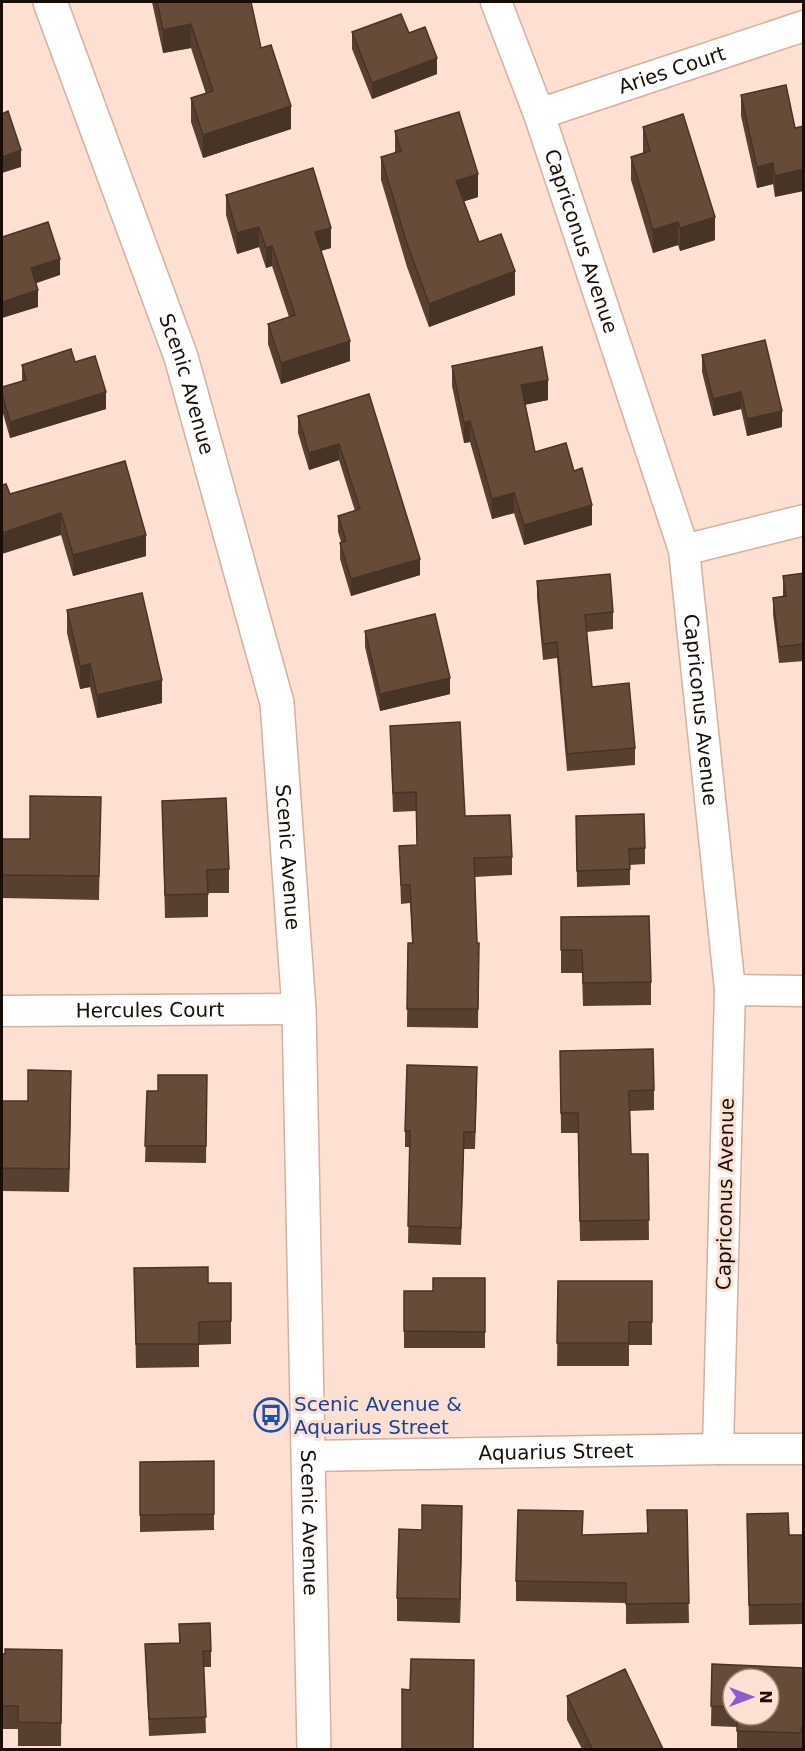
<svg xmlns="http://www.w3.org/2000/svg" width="805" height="1751" viewBox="0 0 805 1751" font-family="'DejaVu Sans',sans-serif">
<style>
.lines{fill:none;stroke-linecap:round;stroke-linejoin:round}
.street-casing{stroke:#d3b09f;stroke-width:33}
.secondary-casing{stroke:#d3b09f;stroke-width:36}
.street{stroke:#fff;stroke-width:30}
.secondary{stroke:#fff;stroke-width:33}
.wall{fill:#584030;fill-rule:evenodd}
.shaded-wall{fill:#473427}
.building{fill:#664b38;stroke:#473427;stroke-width:1.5}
.labels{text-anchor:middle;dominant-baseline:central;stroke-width:6;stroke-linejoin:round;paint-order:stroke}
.street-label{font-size:20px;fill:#190d07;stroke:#fee0d2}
.transit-label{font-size:20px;fill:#164399;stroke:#fee0d2;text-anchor:start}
</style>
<rect width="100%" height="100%" fill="#fee0d2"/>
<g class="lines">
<!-- street casing -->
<g class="street-casing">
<g id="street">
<path id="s1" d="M496,2L539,114L684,550L730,990L718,1449"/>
<path id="s2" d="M539,114L804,26"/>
<path d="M684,550L804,520"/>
<path d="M730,990L804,991"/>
<path id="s3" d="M2,1011L299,1009"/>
<path id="s4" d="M307,1456L718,1449H804"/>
</g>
</g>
<!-- secondary casing -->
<g class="secondary-casing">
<g id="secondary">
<path id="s5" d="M50,2L181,357L277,703L299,1009L314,1750"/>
</g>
</g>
<!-- street -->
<use href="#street" class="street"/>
<!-- secondary -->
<use href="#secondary" class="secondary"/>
</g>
<!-- wall -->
<path class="wall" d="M152,2H251L261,48L291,129L203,158L191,122V98L206,94L191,48L163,53Z
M352,32L409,33L437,74L372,99L352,49Z
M786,85L775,197L773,184L757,188L741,116V95Z
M643,127L715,240L680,251L678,245L653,253L631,180V157L643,153Z
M395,131L478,197L464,201L479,242L515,295L429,327L407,267L381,180V157L395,153Z
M226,195L331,248L321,251L350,361L281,384L268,344V324L289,317L272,266L266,268L259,247L237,254L226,215Z
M702,355L782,427L747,436L741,409L713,416L702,372Z
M75,362L106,409L10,438L2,410V387L22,381V365Z
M452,366L548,400L525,405L535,452L574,471L592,525L524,545L514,513L492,519L470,442L464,443L452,386Z
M369,394L420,575L351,596L340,559V543L341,542L338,532V516L355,511L339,460L309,470L298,433V416Z
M125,461L146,556L73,576L61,535L10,494Z
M804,573V661L779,663L773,614V598L783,597V576Z
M537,581L613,612V629L587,632L592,687L635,748V765L567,771L557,658L543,660L537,597Z
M67,610L162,703L97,718L90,687L80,689L67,633Z
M365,631L450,694L380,711L365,647Z
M390,726L465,816L512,857V875L475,877L477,943H479L478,1028L407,1027L408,943H412L410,903L401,904L399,846L417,845L416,811L393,812Z
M101,797L99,900L2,898V839H30Z
M162,801L229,869V893H208V917L165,918Z
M576,816L645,848V864L630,865V885L577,887Z
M561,917L651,982V1005L583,1006L582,973H561Z
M560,1051L654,1090V1110L630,1111L631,1154H648L649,1240L580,1241L578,1133H561Z
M207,1075L206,1163L145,1162L147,1091H158Z
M477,1083L475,1149H464L461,1245L408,1243L410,1147H405V1131Z
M71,1094L69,1192L2,1191V1101H28Z
M134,1268L208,1283H231V1344L199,1345V1367L136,1368Z
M485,1278V1348H404V1291H433Z
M558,1281H652V1345H629V1366H557Z
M214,1461V1530L140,1532V1462Z
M647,1510H687L689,1623L626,1624V1603L516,1601V1581L582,1535L647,1533Z
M747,1514L789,1535H804V1624L749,1625Z
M462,1529L460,1623L397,1621V1598L422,1530Z
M179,1624L211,1651V1667H204L206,1733L149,1736L145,1644L179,1643Z
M62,1650L61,1746H18V1729H2V1654Z
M712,1664L804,1668V1748H801V1749H737V1727L711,1726ZM733,1679H769V1715H733Z
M567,1696L663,1749H582L567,1720Z"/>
<!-- shaded-wall -->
<path class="shaded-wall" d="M191,24V48L163,53V30Z
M437,58V74L372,99V83Z
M291,106V129L203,158V135Z
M21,150V167L2,173V157Z
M773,163V184L757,188V167Z
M804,169V191L775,197V176Z
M478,174V197L456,204V181Z
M715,217V240L680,251V228Z
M678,222V245L653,253V230Z
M259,227V247L237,254V233Z
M331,228V248L315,252V232Z
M272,246V266L266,268V248Z
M60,259V275L31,285V268Z
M515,271V295L429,327V304Z
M38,290V307L2,318V302Z
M350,341V361L281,384V363Z
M548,380V400L521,405V385Z
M106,392V409L10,438V422Z
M741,392V409L713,416V399Z
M782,411V427L747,436V419Z
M470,421V442L464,443V423Z
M339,444V460L309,470V453Z
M514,493V513L492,519V499Z
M592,505V525L524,545V525Z
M61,513V535L2,554V533Z
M146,535V556L73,576V555Z
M420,559V575L351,596V579Z
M90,664V687L80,689V666Z
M450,678V694L380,711V694Z
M162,680V703L97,718V695Z
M71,1071V1094L69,1192V1169Z
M462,1506V1529L460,1623V1599Z"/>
<!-- building -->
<path class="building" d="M157,2H251L261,48L271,45L291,106L203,135L191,98L213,91L191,24L163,30Z
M401,14L409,33L425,27L437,58L372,83L352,32Z
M786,85L795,128L804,126V169L775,176L773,163L757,167L741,95Z
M8,111L21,150L2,157V114Z
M459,112L478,174L456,181L479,242L501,234L515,271L429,304L407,244L381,157L401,151L395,131Z
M683,114L715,217L680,228L678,222L653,230L631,157L650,151L643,127Z
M313,168L331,228L315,232L350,341L281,363L268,324L295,315L272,246L266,248L259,227L237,233L226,195Z
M48,222L60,259L31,268L38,290L2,302V237Z
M765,340L782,411L747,419L741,392L713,399L702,355Z
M542,347L548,380L521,385L535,452L566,443L574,471L582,468L592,505L524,525L514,493L492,499L470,421L464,423L452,366Z
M71,349L75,362L95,356L106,392L10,422L2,394V387L26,380L22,365Z
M369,394L420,559L351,579L340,543L346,541L338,516L360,509L339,444L309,453L298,416Z
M125,461L146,535L73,555L61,513L2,533V485L6,484L10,494Z
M804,573V644L779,647L773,598L786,596L783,576Z
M610,574L613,612L585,615L592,687L629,683L635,748L567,754L557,642L543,644L537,581Z
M142,593L162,680L97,695L90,664L80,666L67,610Z
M435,614L450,678L380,694L365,631Z
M460,722L465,816L510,815L512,857L474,858L477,943H479L478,1009H407L408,943H413L410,885H401L399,846L417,845L416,792L393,793L390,726Z
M30,796L101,797L99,876L2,875V839H30Z
M226,798L229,869L207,870L208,894L165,895L162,801Z
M644,814L645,848L629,849L630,869L577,871L576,816Z
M649,916L651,982L583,983L582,950H561V917Z
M653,1049L654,1090L629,1091L631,1154H648L649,1220L580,1221L578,1113H561L560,1051Z
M407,1065L477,1067L475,1132H464L461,1228L408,1226L410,1131H405Z
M28,1070L71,1071L69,1169L2,1168V1101H28Z
M158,1075H207L206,1146H145L147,1091H158Z
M208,1267V1283H231V1321L199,1322V1344H136L134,1268Z
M433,1278H485V1332L404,1331V1291H433Z
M558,1281H652V1322H629V1343H557Z
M214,1461V1514L140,1515V1462Z
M422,1505L462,1506L460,1599L397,1598L399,1529L422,1530Z
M518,1510L583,1511L582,1535L648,1533L647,1510H687L689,1603L626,1604V1583L516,1581Z
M788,1513L789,1535H804V1604L749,1605L747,1514Z
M210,1623L211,1651H203L206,1717L149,1719L145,1644L180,1643L179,1624Z
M5,1649L62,1650L61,1723L18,1722V1706H2V1654H5Z
M411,1659L474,1660L473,1749H402V1689L410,1690Z
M712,1664L804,1668V1728H801V1733L737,1731V1715H769V1679H733V1707L711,1706Z
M625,1669L663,1749H592L567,1696Z"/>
<!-- icons -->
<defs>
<g id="bus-ring" transform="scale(1.725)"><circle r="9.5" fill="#fee0d2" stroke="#1a4fb4" stroke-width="1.5"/><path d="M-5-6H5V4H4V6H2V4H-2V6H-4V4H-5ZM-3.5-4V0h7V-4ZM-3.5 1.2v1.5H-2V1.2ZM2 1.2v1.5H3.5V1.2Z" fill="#1a4fb4"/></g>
</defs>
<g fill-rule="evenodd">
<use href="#bus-ring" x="271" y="1415"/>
</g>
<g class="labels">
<!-- street labels -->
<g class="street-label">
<text stroke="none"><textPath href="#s2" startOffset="140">Aries Court</textPath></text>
<text stroke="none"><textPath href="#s1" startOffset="254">Capriconus Avenue</textPath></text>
<text stroke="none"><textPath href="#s5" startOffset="406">Scenic Avenue</textPath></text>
<text stroke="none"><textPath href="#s1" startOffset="740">Capriconus Avenue</textPath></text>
<text stroke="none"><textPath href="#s5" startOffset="892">Scenic Avenue</textPath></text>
<text stroke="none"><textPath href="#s3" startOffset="148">Hercules Court</textPath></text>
<text transform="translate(725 1194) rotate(-89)">Capriconus Avenue</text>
<text stroke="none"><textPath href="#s4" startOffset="249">Aquarius Street</textPath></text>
<text stroke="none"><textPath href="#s5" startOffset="1558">Scenic Avenue</textPath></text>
</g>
<!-- transit labels -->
<g class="transit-label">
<text x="294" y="1404">Scenic Avenue &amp;<tspan x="294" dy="23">Aquarius Street</tspan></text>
</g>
</g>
<!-- border -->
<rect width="805" height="1751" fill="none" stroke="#190d07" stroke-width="6"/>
<!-- north arrow -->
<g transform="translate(751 1697) rotate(90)"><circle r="28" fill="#fee0d2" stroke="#a28c81" stroke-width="1.5"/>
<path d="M0-4.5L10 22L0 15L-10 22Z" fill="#8c5ad3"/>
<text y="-9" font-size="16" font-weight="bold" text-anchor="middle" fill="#190d07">N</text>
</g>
</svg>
